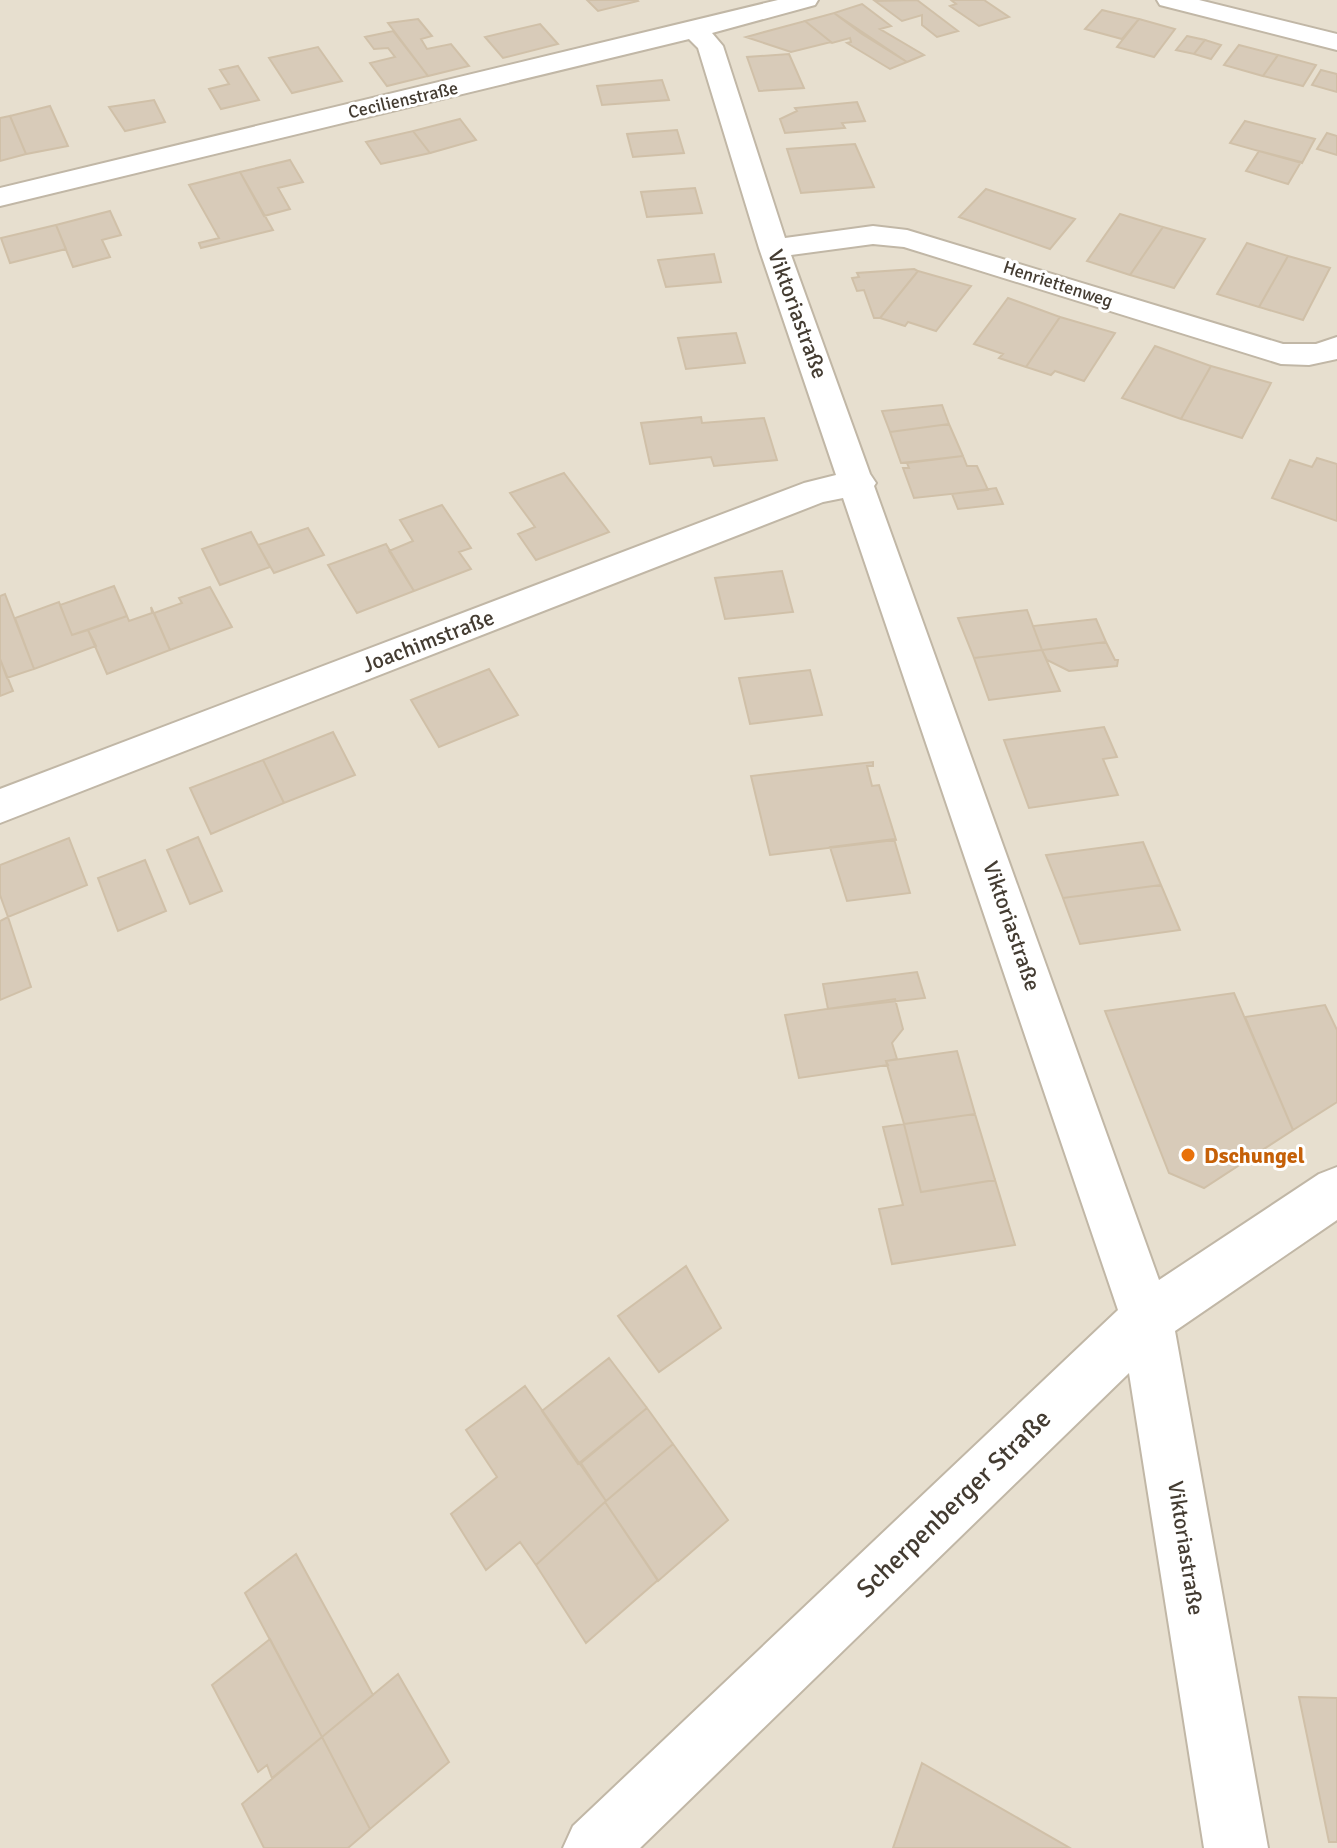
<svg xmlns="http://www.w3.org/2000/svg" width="1337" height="1848" viewBox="0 0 1337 1848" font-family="Signika,sans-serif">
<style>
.residential{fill:#e7dfcf}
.building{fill:#d8cbb9;stroke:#d0c0a8;stroke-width:2}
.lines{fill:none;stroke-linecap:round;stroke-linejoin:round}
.minor-casing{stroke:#c1b7a6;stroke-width:4}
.minor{fill:#fff;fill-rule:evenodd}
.food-dot{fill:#e8710a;stroke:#fff;stroke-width:3}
.labels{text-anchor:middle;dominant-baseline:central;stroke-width:6;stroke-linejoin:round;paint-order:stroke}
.far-street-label{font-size:18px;fill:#443c32;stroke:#fff}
.street-label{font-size:22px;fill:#443c32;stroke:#fff}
.food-label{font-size:22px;font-weight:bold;fill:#c56008;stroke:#fff;text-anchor:start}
.near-street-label{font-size:26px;fill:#443c32;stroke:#fff}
</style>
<rect width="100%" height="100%" fill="#f3ede1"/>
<!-- residential -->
<path class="residential" d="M0,0H1337V1848H0Z"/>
<!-- building -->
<path class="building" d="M587,0H637L638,1L598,11Z
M917,0L958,31L937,37L922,25V15L902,21L875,1Z
M951,0H984L1009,17L979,26L950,6L956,4Z
M862,4L891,26L880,29L924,55L907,62L834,13Z
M1102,10L1139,19L1122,39L1085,29Z
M834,13L862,34L907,62L890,69L847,43L851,42L850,38L832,43L805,21Z
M418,19L432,36L421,39L427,49L451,44L469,66L428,76L388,23Z
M1139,19L1175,29L1154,57L1117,47Z
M805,21L831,42L791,52L746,37Z
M540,24L558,44L503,58L485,37Z
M393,31L428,76L387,86L370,63L395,57L388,48L374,49L365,37Z
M1187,36L1205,40L1194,54L1176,50Z
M1205,40L1221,45L1211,59L1194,54Z
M1239,45L1278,55L1263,76L1224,65Z
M318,47L342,81L292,93L269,58Z
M789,54L804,88L759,91L747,57Z
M1278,55L1316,65L1303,86L1263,76Z
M238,66L259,100L221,109L209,89L229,84L220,70Z
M1321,70L1337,74V92L1312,85Z
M662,80L669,100L602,105L597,86Z
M154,100L165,122L125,131L109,107Z
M857,102L865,121L842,123L845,128L785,133L780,119L797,111L795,108Z
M50,106L68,146L26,154L10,116Z
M10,116L26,154L0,161V118Z
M460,119L476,140L430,153L413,131Z
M1245,121L1315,139L1302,163L1230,143Z
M677,130L684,153L633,157L627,134Z
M413,131L430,153L381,164L366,142Z
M1327,133L1337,136V155L1317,149Z
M855,144L874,187L801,193L787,149Z
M1259,151L1301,162L1288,184L1246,171Z
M290,160L303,182L278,188L290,209L264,216L240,172Z
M240,172L273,230L201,248L199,243L219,238L189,185Z
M695,188L702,213L647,217L641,192Z
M986,189L1075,219L1050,249L959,217Z
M110,211L121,235L102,240L110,257L73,267L56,225Z
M1120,214L1163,227L1130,275L1087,261Z
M56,225L66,249L10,263L1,238Z
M1163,227L1205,239L1174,288L1130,275Z
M1247,243L1288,256L1259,307L1217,294Z
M714,254L721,282L666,287L658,260Z
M1288,256L1330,268L1303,320L1259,307Z
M914,269L918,271L880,318H874L864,290L857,291L852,278L859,277L857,273Z
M918,271L971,286L936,331L908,322L905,326L880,318Z
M1008,298L1060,317L1026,367L999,358L1003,354L974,344Z
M1060,317L1115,333L1084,381L1055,371L1051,375L1026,367Z
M736,333L745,363L686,369L678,338Z
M1155,346L1211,366L1181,419L1122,398Z
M1211,366L1271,383L1242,438L1181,419Z
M942,405L949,424L890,432L882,411Z
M701,417L702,423L764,418L777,460L714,466L711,457L650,464L641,423Z
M949,424L963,456L901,463L890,432Z
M963,456L967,466H977L988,490L914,498L903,468H909L907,463Z
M1317,458L1337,464V521L1272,498L1290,460L1312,467Z
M564,473L609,532L536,560L518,534L535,527L510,493Z
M996,488L1003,504L958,509L952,494Z
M442,505L471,548L459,552L471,569L414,591L389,551L413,541L400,520Z
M308,528L324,555L274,573L258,545Z
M251,532L270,567L220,585L202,549Z
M386,544L414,591L357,613L328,565Z
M782,571L793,612L725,619L715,578Z
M114,586L127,616L72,635L60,605Z
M210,587L232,627L170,650L154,613L182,603L179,598Z
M5,594L34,669L7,678L0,659V596Z
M59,602L72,635L88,630L96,646L34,669L15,618Z
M151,607L170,650L107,674L88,630L127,616L129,621L152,613Z
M1027,610L1042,650L974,658L958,618Z
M1096,619L1106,642L1042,650L1033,626Z
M1106,642L1115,660H1118L1117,666L1069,671L1047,660L1042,650Z
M1042,650L1060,691L989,700L974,658Z
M0,659L13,691L0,696Z
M489,669L518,715L439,747L411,700Z
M810,670L822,715L750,724L739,678Z
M1104,727L1117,757L1103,759L1118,795L1029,808L1004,740Z
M333,732L355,775L284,803L263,760Z
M263,760L284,803L211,834L190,788Z
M873,762V766H867L872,786L879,785L896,840L770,855L751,776Z
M198,837L222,891L190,904L167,850Z
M69,838L87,885L8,917L0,895V865Z
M894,839L910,893L847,901L830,847Z
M1143,842L1161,885L1063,898L1046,855Z
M145,860L166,911L118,931L98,878Z
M1161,885L1180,930L1080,944L1063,898Z
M8,917L31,987L0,1000V921Z
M917,972L925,998L828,1009L823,984Z
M1234,993L1293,1130L1204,1188L1169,1173L1105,1011Z
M895,999L903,1029L892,1043L897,1059L886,1061L888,1065L799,1078L785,1015Z
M1325,1005L1337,1030V1102L1293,1130L1245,1017Z
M957,1051L975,1114L904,1124L886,1061Z
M975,1114L995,1180L921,1192L904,1124Z
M904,1124L921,1192L995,1180L1015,1245L892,1264L879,1209L903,1205L883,1127Z
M686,1266L721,1328L659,1372L618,1316Z
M609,1358L647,1408L578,1464L542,1411Z
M525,1386L606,1501L536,1565L520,1542L486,1570L451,1514L497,1477L466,1430Z
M647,1408L673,1444L606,1501L581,1463Z
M673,1444L728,1520L658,1581L605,1502Z
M605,1502L658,1580L586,1643L536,1565Z
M296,1554L373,1695L322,1737L245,1593Z
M270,1639L322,1737L272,1778L267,1765L258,1772L212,1685Z
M398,1674L449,1762L370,1829L322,1737Z
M1299,1697L1337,1698V1842H1329Z
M322,1737L370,1829L348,1848H264L242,1804Z
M922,1763L1070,1848H893Z"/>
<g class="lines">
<!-- minor casing -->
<g class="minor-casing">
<path id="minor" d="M778,0H818L815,5L712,33L723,46L785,238L873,226L907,230L1283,344H1316L1337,337V359L1309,365L1281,364L904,247L873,244L791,255L870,474L876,483L874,486L1159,1280L1319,1174L1337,1167V1220L1175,1331L1268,1848H1204L1129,1373L640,1848H563L573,1826L1118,1310L843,498L823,502L0,823V789L804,483L836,475L759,248L698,48L689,39L0,206V188Z
M1157,0H1199L1337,34V50L1160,5Z"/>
</g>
<!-- minor -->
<use href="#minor" class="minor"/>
</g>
<!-- markers -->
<circle class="food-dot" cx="1188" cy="1155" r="8"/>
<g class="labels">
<!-- far-street labels -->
<g class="far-street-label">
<text transform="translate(403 100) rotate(-13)">Cecilienstraße</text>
<text transform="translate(1058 284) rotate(18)">Henriettenweg</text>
</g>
<!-- street labels -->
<g class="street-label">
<text transform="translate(798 314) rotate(70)">Viktoriastraße</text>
<text transform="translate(428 641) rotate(-21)">Joachimstraße</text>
<text transform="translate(1012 926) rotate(71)">Viktoriastraße</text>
<text transform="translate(1186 1548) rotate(81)">Viktoriastraße</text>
</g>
<!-- food labels -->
<g class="food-label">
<text x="1204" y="1155">Dschungel</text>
</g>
<!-- near-street labels -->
<g class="near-street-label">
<text transform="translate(954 1504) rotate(-44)">Scherpenberger Straße</text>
</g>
</g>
</svg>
